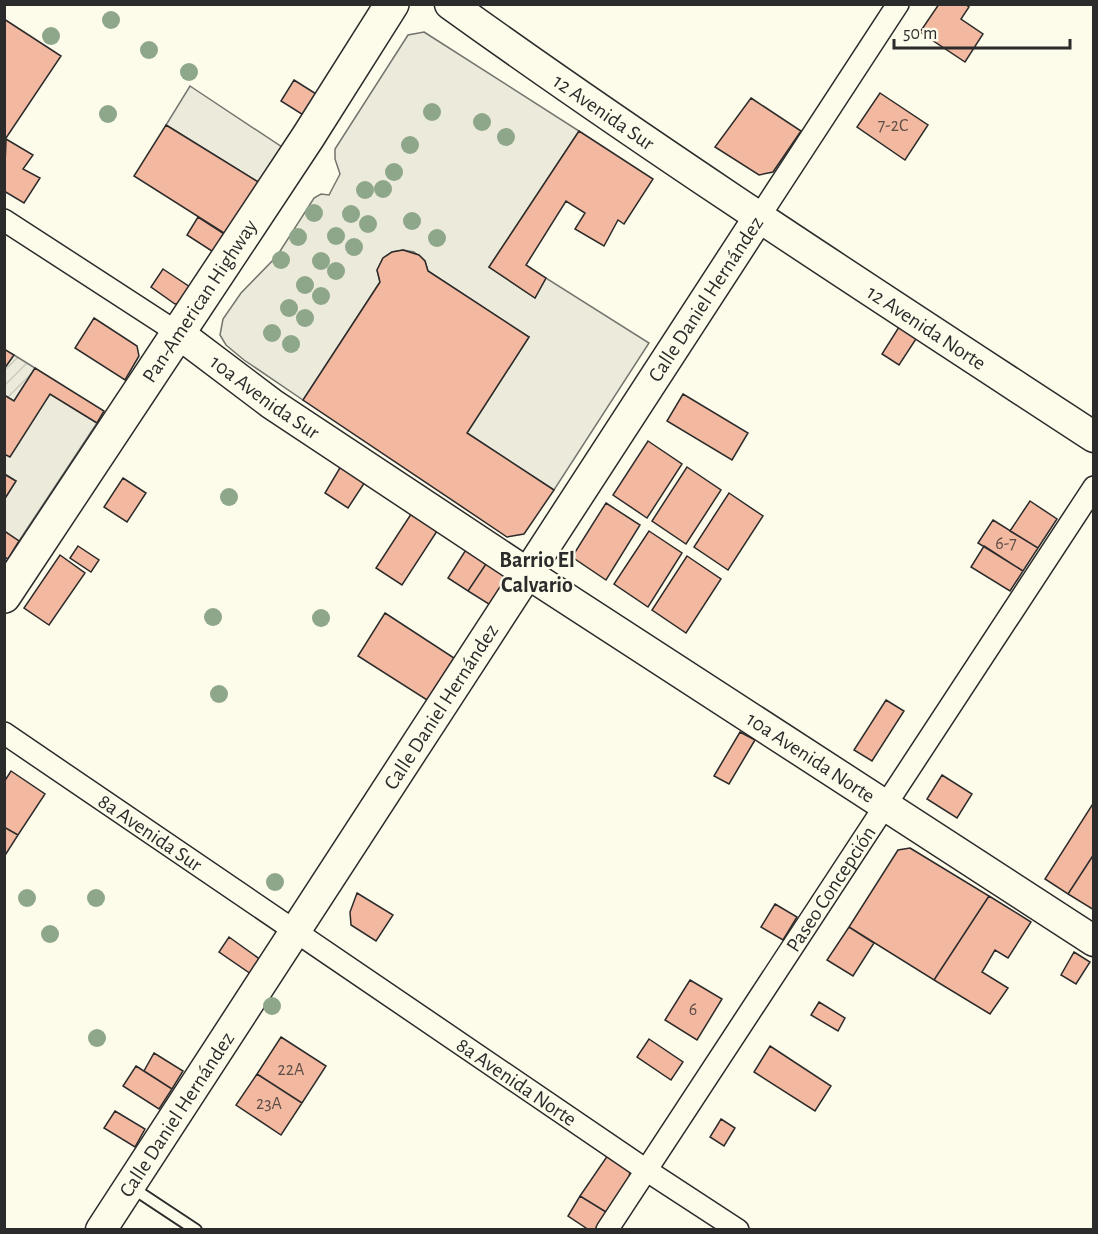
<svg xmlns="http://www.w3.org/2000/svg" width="1098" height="1234" viewBox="0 0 1098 1234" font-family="'Alegreya Sans',sans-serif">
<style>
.garden{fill:url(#garden-furrows);stroke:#74746e;stroke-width:1.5}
.parking{fill:#eceadb;stroke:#74746e;stroke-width:1.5}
.building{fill:#f2b8a0;stroke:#2b2b2b;stroke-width:1.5}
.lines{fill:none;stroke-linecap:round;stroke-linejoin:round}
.lane-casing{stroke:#2b2b2b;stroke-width:14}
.street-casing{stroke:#2b2b2b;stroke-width:24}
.secondary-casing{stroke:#2b2b2b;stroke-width:33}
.primary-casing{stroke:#2b2b2b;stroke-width:36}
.lane{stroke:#fdfbea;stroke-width:10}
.street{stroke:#fdfbea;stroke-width:21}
.secondary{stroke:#fdfbea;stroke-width:30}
.primary{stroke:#fdfbea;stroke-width:33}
.tree{fill:#8ea78a}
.labels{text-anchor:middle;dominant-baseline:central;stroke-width:4.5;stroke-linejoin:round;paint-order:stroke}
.number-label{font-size:18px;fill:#5d4e48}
.street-label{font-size:21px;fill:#2b2b2b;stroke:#fdfbea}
.neighbourhood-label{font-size:22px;font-weight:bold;fill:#2b2b2b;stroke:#fdfbea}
</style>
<defs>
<pattern id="garden-furrows" width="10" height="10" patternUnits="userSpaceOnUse" patternTransform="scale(1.5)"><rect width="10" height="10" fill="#ecebdb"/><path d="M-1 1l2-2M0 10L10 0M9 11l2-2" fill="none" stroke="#cbcabc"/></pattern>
</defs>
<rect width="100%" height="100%" fill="#fdfbea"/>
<!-- garden -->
<path class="garden" d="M14,355L35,368L14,401L5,395L4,369Z"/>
<!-- parking -->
<path class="parking" d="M424,32L579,131L489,267L535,298L546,278L649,343L554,490L467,433L529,337L428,271L425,261L414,252L403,250L392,252L383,258L377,270L380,282L303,400L244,360L226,345L220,335L223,319L241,293L277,256L314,198L321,194L329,195L340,174L335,159V149L408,35Z
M190,86L291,153L268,188L166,125Z
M50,394L97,423L19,541L5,531L4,500L16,481L5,474V454Z"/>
<!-- building -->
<path class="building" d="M939,4H965L969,7L961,19L983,34L965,62L920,32Z
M4,19L61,56L4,141Z
M294,80L321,97L308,118L281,101Z
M880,93L928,125L905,160L857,127Z
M751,98L801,131L773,172L759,175L715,147Z
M166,125L268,188L235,240L134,176Z
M579,131L653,179L624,224L618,220L604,246L575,229L585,213L566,201L526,265L546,278L535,298L489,267Z
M6,139L33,155L23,169L40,178L24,203L4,191Z
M198,217L229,237L218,255L187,235Z
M403,250L419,255L425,261L428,271L529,337L467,433L554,490L524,534L507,537L303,400L380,282L377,270L383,258L392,252Z
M163,269L193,289L185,302L175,304L151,287Z
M94,318L137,346L139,356L125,380L75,348Z
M899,327L916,339L899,365L882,354Z
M4,349L14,355L4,369Z
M35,368L104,411L97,423L50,394L10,457L4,454V395L14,401Z
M683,394L748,433L732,460L667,421Z
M648,441L682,464L647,518L613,495Z
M341,466L365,482L348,508L325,493Z
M687,467L721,490L686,544L652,521Z
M4,474L16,481L4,500Z
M123,478L146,493L127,522L104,507Z
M729,493L763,516L728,570L694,547Z
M1030,501L1057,519L1038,548L1010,531Z
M606,503L640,525L606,580L572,557Z
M415,508L441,525L402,585L376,568Z
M993,520L1038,548L1023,571L978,543Z
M4,531L19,541L8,559L4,557Z
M649,531L682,553L648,607L614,584Z
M469,545L490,558L468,591L448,578Z
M78,546L99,560L91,572L70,558Z
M984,546L1023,571L1010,591L971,567Z
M60,555L85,573L49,625L24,608Z
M687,556L721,579L686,633L652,610Z
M490,558L513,573L492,606L468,591Z
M385,613L454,658L427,700L358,656Z
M886,700L904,711L872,761L854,750Z
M740,732L755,740L729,784L714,776Z
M11,771L45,794L18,835L4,827V782Z
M942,775L972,794L957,818L927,799Z
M1094,802V854L1068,894L1045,879Z
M4,827L18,835L4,857Z
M910,848L989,896L934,980L849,927L898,850Z
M1094,854V910L1068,894Z
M357,893L393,915L376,941L351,925L350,912Z
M989,896L1031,922L1008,958L995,950L982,972L1008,988L990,1014L934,980Z
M775,904L797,917L783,940L761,927Z
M849,927L874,943L853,976L827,960Z
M229,937L261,960L251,974L219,952Z
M1074,952L1090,962L1076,984L1061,975Z
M690,980L722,999L697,1040L665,1020Z
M819,1002L845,1018L838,1031L811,1015Z
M281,1037L326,1066L302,1103L257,1074Z
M649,1039L683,1062L671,1080L637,1057Z
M770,1046L831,1086L815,1111L754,1072Z
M154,1053L183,1071L172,1089L144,1071Z
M136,1066L172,1089L159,1109L123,1086Z
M257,1074L302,1103L281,1135L236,1105Z
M115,1111L145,1129L135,1147L104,1128Z
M721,1119L735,1128L724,1146L710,1137Z
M608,1155L630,1171L629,1178L606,1212L580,1196Z
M580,1196L606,1212L595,1230H589L568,1216Z"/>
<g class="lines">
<!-- lane casing -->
<g class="lane-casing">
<path id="lane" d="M131,1187L196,1230"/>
</g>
<!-- street casing -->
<g class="street-casing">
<g id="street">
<path d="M759,217L898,4"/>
<path d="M4,220L178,333"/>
<path id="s1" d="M4,733L646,1170L738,1230"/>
<path id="s2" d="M607,1230L1094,487"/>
</g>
</g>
<!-- secondary casing -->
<g class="secondary-casing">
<g id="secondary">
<path id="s3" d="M450,4C660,155 877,295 1094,437"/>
<path id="s4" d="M178,333L272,404L527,573L1094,941"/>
<path id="s5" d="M101,1230C322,893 538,554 759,217"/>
</g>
</g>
<!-- primary casing -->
<g class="primary-casing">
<g id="primary">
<path id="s6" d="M4,596L308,137L392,4"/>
</g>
</g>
<!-- lane -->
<use href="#lane" class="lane"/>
<!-- street -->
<use href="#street" class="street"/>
<!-- secondary -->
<use href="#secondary" class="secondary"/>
<!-- primary -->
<use href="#primary" class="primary"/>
</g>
<!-- trees -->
<g class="tree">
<circle cx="111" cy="20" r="9"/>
<circle cx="51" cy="36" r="9"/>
<circle cx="149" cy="50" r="9"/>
<circle cx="189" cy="72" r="9"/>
<circle cx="432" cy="112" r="9"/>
<circle cx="108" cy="114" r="9"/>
<circle cx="482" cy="122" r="9"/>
<circle cx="506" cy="137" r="9"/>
<circle cx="410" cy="145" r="9"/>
<circle cx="394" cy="172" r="9"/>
<circle cx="383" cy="189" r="9"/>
<circle cx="365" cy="190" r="9"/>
<circle cx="314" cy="213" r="9"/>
<circle cx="351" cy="214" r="9"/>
<circle cx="412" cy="221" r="9"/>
<circle cx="368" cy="224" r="9"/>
<circle cx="336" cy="236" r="9"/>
<circle cx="298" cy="237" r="9"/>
<circle cx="437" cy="238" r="9"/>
<circle cx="354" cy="247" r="9"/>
<circle cx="281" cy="260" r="9"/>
<circle cx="321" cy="261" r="9"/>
<circle cx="336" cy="271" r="9"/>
<circle cx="305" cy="285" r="9"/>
<circle cx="321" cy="296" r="9"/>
<circle cx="289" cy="308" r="9"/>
<circle cx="305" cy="318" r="9"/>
<circle cx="272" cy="333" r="9"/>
<circle cx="291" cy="344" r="9"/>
<circle cx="229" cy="497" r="9"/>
<circle cx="213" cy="617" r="9"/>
<circle cx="321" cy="618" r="9"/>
<circle cx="219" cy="694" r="9"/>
<circle cx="275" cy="882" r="9"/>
<circle cx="27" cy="898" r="9"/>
<circle cx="96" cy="898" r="9"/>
<circle cx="50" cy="934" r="9"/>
<circle cx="272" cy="1006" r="9"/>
<circle cx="97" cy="1038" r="9"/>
</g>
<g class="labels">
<!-- number labels -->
<g class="number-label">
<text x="893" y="126">7-2C</text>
<text x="1006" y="544">6-7</text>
<text x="693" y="1010">6</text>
<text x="291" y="1070">22A</text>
<text x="269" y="1104">23A</text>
</g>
<!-- street labels -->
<g class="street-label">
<text stroke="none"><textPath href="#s3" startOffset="188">12 Avenida Sur</textPath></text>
<text stroke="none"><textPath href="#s5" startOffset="1110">Calle Daniel Hernández</textPath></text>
<text stroke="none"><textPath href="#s6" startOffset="354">Pan-American Highway</textPath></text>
<text stroke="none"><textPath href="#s3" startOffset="576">12 Avenida Norte</textPath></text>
<text stroke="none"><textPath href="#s4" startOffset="108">10a Avenida Sur</textPath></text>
<text stroke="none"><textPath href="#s5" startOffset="624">Calle Daniel Hernández</textPath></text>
<text stroke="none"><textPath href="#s4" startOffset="762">10a Avenida Norte</textPath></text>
<text stroke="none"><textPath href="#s1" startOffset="177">8a Avenida Sur</textPath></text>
<text stroke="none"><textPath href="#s2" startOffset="408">Paseo Concepción</textPath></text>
<text stroke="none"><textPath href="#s1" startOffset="620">8a Avenida Norte</textPath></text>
<text stroke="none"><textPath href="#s5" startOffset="138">Calle Daniel Hernández</textPath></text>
</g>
<!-- neighbourhood labels -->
<g class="neighbourhood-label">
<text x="537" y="560">Barrio El<tspan x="537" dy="25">Calvario</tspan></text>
</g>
</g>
<!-- border -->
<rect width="1098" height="1234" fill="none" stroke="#2b2b2b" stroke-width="12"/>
<!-- scale -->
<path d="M894 39v9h176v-9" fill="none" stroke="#2b2b2b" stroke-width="3"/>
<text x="903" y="39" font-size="18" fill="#2b2b2b" stroke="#fdfbea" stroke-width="4.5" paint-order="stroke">50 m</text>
</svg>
